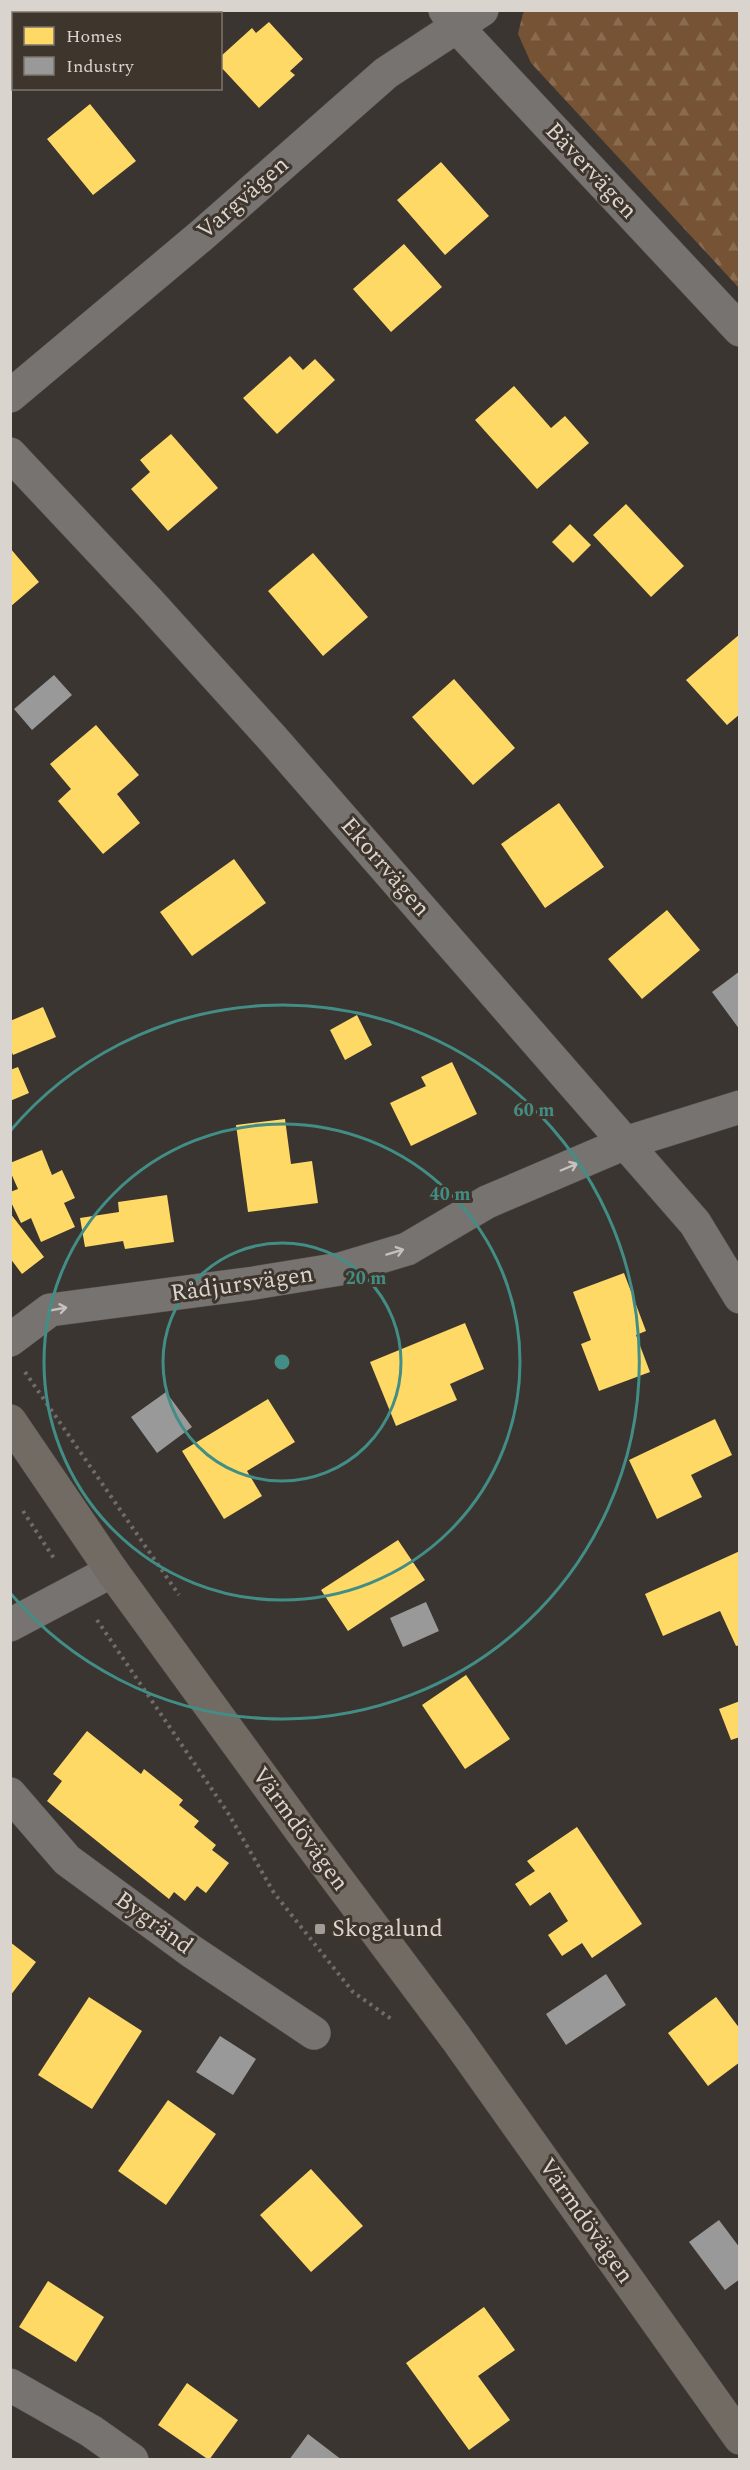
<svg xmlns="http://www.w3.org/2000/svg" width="750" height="2470" viewBox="0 0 750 2470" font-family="Spectral,serif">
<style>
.forest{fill:url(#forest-firs)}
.homes{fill:#ffd966}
.industry{fill:#999}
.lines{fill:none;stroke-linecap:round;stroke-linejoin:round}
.minor-casing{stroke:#56514d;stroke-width:34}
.secondary-casing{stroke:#56514d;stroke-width:34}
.path{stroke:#6e6b68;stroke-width:4;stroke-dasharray:3 4.5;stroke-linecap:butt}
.minor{stroke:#777370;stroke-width:33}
.secondary{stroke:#716b63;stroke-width:33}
.oneway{stroke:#c6c1bc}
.ring{fill:none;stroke:#428e86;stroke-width:3}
.poi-dot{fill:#a29c98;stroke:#3e352d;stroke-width:2}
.labels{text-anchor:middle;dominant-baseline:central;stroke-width:6;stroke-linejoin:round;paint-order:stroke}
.street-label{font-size:24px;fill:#dad4cf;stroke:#3e352d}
.poi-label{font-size:24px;fill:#dad4cf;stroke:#3e352d;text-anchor:start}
.centre{fill:#428e86;stroke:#3e352d;stroke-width:3}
.ring-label{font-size:18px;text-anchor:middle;font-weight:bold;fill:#428e86;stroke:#3e352d;stroke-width:6;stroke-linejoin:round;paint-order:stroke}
</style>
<defs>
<pattern id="forest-firs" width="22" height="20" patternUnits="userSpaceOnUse" patternTransform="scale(1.5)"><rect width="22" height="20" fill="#765334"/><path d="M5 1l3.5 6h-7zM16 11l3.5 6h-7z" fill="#896b50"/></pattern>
</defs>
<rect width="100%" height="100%" fill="#3a3531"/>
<!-- forest -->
<path class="forest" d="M528,10L739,11V288L531,63L518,34L523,13Z"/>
<!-- homes -->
<path class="homes" d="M269,22L303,59L290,71L295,75L259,108L220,66V57L252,28L256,33Z
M90,104L136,161L93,195L47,139Z
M441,162L489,216L445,255L397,200Z
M404,244L442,287L391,332L353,289Z
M290,356L303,370L315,359L335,380L277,434L243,398Z
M514,386L551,428L565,416L589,443L537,489L475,420Z
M171,434L218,488L168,531L131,489L150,472L140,460Z
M626,504L684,566L651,597L593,535Z
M570,524L591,545L573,563L552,542Z
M10,548L39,582L10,607Z
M313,553L368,617L323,656L268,591Z
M740,634V714L727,725L686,680Z
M454,679L515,748L473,785L412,717Z
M96,725L139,775L117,794L140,823L103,854L58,801L71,789L50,764Z
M559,803L604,867L545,908L501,844Z
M234,859L266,903L192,956L160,912Z
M667,910L700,950L642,999L608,959Z
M43,1007L56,1037L13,1055L10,1048V1021Z
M357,1015L372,1045L345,1060L330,1030Z
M452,1062L477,1114L411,1146L390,1103L426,1086L421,1077Z
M18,1067L29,1093L10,1101V1070Z
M285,1119L291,1164L312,1161L318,1203L248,1212L236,1125Z
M42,1150L52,1175L62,1170L75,1198L64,1203L75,1227L41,1242L31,1218L21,1223L10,1200V1192L18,1189L10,1171V1163Z
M167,1195L174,1242L125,1249L123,1241L85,1247L80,1218L119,1212L118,1202Z
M10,1213L44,1257L22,1274L10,1258Z
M624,1273L646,1331L636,1335L650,1372L599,1391L581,1344L591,1340L573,1292Z
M465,1323L484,1369L450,1384L457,1400L396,1426L370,1362Z
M268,1399L295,1442L247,1471L262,1496L224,1519L182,1451Z
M715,1419L732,1455L691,1475L702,1497L657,1519L629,1460Z
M398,1540L425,1580L348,1631L321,1590Z
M740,1551V1645L736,1646L720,1611L663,1636L645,1594Z
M466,1675L510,1739L465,1769L422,1705Z
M740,1701V1737L731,1740L719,1709Z
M87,1731L141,1774L144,1769L183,1800L179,1805L199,1821L194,1827L216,1845L212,1850L229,1863L206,1893L197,1886L185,1901L174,1892L169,1899L47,1801L62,1781L53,1774Z
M577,1827L642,1924L592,1958L582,1943L562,1956L548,1935L568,1921L550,1892L530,1906L515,1884L535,1871L527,1861Z
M10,1942L36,1962L10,1996Z
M89,1997L142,2031L92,2109L38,2075Z
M716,1997L740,2029V2062L708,2086L668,2033Z
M168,2100L216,2134L166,2205L118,2171Z
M311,2169L363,2226L311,2272L260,2215Z
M48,2281L104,2317L76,2362L19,2327Z
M484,2307L515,2350L478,2376L510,2420L469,2450L406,2363Z
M187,2383L238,2420L209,2460L158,2425Z"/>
<!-- industry -->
<path class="industry" d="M54,675L72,695L32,730L14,709Z
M740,971V1030L712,992Z
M166,1392L192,1427L157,1453L131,1417Z
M426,1602L439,1631L403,1647L390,1618Z
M606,1974L626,2005L566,2045L546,2014Z
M220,2036L256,2059L233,2095L196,2072Z
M719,2220L740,2248V2279L725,2290L689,2242Z
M308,2434L342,2460H289Z"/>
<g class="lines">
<!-- minor casing -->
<g class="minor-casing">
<path id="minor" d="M445,10L457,27L740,330
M10,396L202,235L386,73L482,10
M10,454L149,602L273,739L695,1223L740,1297
M10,1340L50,1310L254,1283L340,1269L407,1249L487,1202L625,1143L740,1107
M10,1625L112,1571
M10,1794L67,1860L191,1951L314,2033
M10,2385L91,2431L132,2460"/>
</g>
<!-- secondary casing -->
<g class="secondary-casing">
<path id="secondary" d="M10,1421L112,1571L299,1828L456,2038L740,2438"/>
</g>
<!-- path -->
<path class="path" d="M25,1372L179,1595
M23,1511L55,1560
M97,1620L228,1813L274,1893L353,1992L394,2021"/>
<!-- minor -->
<use href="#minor" class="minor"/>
<!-- secondary -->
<use href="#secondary" class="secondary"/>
</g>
<!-- one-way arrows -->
<defs><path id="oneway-shaft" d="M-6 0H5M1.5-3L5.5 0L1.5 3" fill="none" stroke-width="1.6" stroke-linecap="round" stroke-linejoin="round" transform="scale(1.5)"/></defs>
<g class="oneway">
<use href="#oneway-shaft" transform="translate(569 1167) rotate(-23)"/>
<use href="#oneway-shaft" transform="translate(395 1252) rotate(-17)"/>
<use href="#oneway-shaft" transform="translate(58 1309) rotate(-10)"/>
</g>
<!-- distance rings -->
<g class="ring">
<circle cx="282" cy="1362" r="119"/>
<circle cx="282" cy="1362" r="238"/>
<path d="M11 1130A357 357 0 1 1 11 1594"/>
</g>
<!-- markers -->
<rect class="poi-dot" x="314" y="1923" width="12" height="12" rx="3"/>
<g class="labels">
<!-- street labels -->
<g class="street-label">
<text transform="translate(591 171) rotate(47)">Bävervägen</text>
<text transform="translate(243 198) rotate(-41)">Vargvägen</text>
<text transform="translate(385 867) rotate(49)">Ekorrvägen</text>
<text transform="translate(242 1284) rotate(-8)">Rådjursvägen</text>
<text transform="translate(300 1829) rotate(54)">Värmdövägen</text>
<text transform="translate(154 1923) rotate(36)">Bygränd</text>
<text transform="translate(586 2221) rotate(55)">Värmdövägen</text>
</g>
<!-- poi labels -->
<g class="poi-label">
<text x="332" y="1929">Skogalund</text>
</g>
</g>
<circle cx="282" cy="1362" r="9" class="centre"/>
<g class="ring-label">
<text x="534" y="1116">60 m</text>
<text x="450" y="1200">40 m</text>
<text x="366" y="1284">20 m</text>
</g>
<!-- border -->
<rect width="750" height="2470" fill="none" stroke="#dad4cf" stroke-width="24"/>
<!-- legend -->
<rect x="12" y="12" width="210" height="78" fill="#3e352d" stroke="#7c756e" stroke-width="1.5"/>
<rect x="24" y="27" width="30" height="18" fill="#ffd966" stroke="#7c756e" stroke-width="1.5"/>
<text x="66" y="42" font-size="18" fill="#dad4cf">Homes</text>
<rect x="24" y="57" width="30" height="18" fill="#999999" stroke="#7c756e" stroke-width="1.5"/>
<text x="66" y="72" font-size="18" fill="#dad4cf">Industry</text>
</svg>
